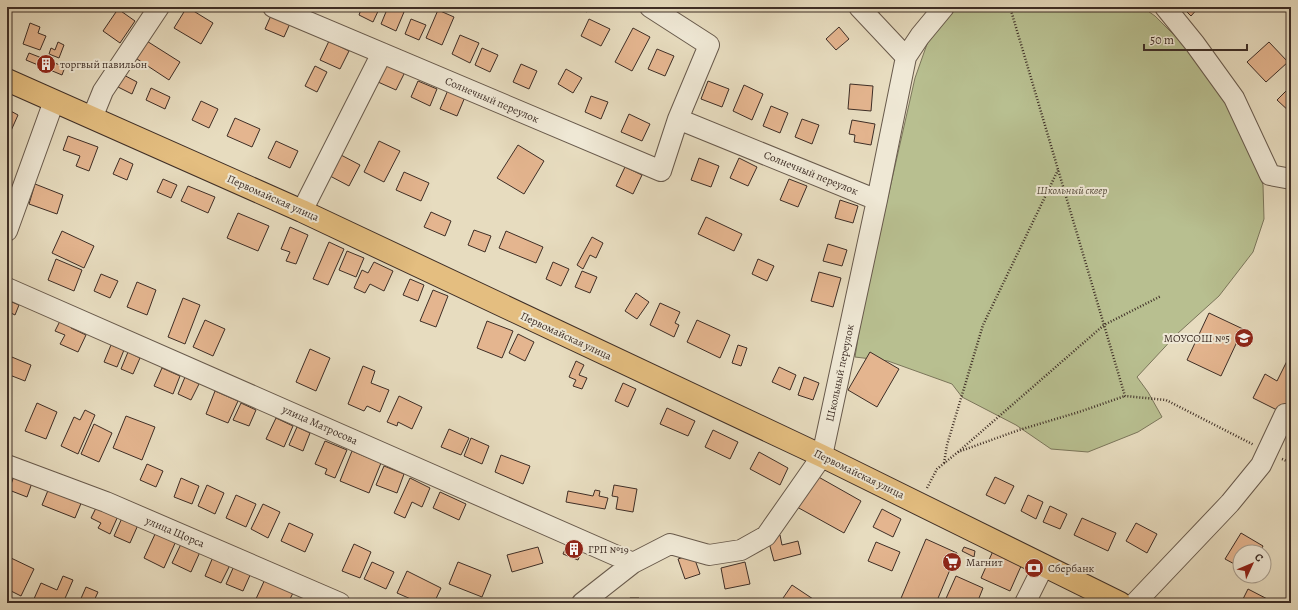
<svg xmlns="http://www.w3.org/2000/svg" width="1298" height="610" viewBox="0 0 1298 610" font-family="Alegreya,serif">
<style>
.green{fill:#b8bf90;stroke:#7b765b}
.building{fill:#e4b58f;stroke:#3e2e26}
.lines{fill:none;stroke-linecap:round;stroke-linejoin:round}
.minor-casing{stroke:#685a4c;stroke-width:22}
.major-casing{stroke:#3e2e26;stroke-width:24}
.path{stroke:#3e2e26;stroke-width:2.5;stroke-dasharray:1 2;stroke-linecap:butt}
.minor{stroke:#efe8d5;stroke-width:20}
.major{stroke:#e4be80;stroke-width:22}
.labels{text-anchor:middle;dominant-baseline:central;stroke-width:4;stroke-linejoin:round;paint-order:stroke}
.poi-label{font-size:11px;fill:#3e2e26;stroke:#efe8d5;text-anchor:start}
.street-label{font-size:11px;fill:#3e2e26;stroke:#efe8d5}
.park-label{font-size:11px;font-style:italic;fill:#564b3b;stroke:#efe8d5}
</style>
<rect width="100%" height="100%" fill="#e7dcbf"/>
<filter id="stains"><feTurbulence type="fractalNoise" baseFrequency=".005" numOctaves="4"/><feColorMatrix values="0 0 0 0 .2 0 0 0 0 .09 0 0 0 0 .02 0 0 0 .5 -.17"/></filter>
<radialGradient id="worn" r=".72"><stop offset=".6" stop-color="#630" stop-opacity="0"/><stop offset="1" stop-color="#630" stop-opacity=".3"/></radialGradient>
<!-- green -->
<path class="green" d="M954,7H1142L1155,16L1211,72L1251,150L1263,185L1264,219L1253,252L1219,296L1177,334L1137,377L1148,392L1162,417L1138,432L1088,452L1051,449L1016,425L962,397L952,384L888,361L855,357L863,307L915,78L932,30Z"/>
<!-- building -->
<path class="building" d="M187,7L213,23L201,44L174,28Z
M199,7H210L208,11Z
M362,7H380L373,22L359,15Z
M388,7H394L404,12L396,31L381,24Z
M579,7H591L587,12Z
M877,7H889L879,12Z
M1182,7H1199L1191,16Z
M118,9L135,21L120,43L103,31Z
M438,10L454,17L442,45L426,38Z
M273,11L292,19L284,37L265,29Z
M411,19L426,25L419,40L405,34Z
M589,19L610,29L601,46L581,36Z
M30,23L40,27L38,33L46,36L40,50L23,44Z
M839,27L849,39L836,50L826,39Z
M633,28L650,37L632,71L615,62Z
M460,35L479,43L470,63L452,54Z
M142,38L180,62L169,80L131,55Z
M329,41L349,51L340,69L320,60Z
M58,42L64,45L59,58L49,54L51,48L55,50Z
M1269,42L1288,62L1266,82L1247,62Z
M482,48L498,55L490,72L475,65Z
M657,49L674,56L665,76L648,69Z
M29,53L65,67L62,75L26,60Z
M389,59L407,68L396,90L378,82Z
M521,64L537,71L529,89L513,82Z
M315,66L327,72L317,92L305,86Z
M566,69L582,78L573,93L558,84Z
M118,72L137,82L132,94L112,84Z
M418,81L437,89L430,106L411,97Z
M708,81L729,89L722,107L701,99Z
M850,84L873,86L871,111L848,109Z
M744,85L763,94L752,120L733,111Z
M1291,86V113L1277,100Z
M151,88L170,97L165,109L146,100Z
M448,90L465,97L457,116L440,109Z
M591,96L608,102L601,119L585,112Z
M201,101L218,109L209,128L192,120Z
M771,106L788,113L780,133L763,126Z
M7,109L18,115L10,133L7,132Z
M629,114L650,124L642,141L621,132Z
M235,118L260,129L252,147L227,136Z
M802,119L819,125L812,144L795,137Z
M852,120L875,124L871,145L854,142L855,135L849,134Z
M68,136L98,147L89,171L76,166L80,156L63,150Z
M276,141L298,151L290,168L268,158Z
M379,141L400,151L384,182L364,172Z
M518,145L544,161L524,194L497,178Z
M341,155L360,165L349,186L330,176Z
M120,158L133,164L127,180L113,174Z
M699,158L719,166L711,187L691,180Z
M739,158L757,167L748,186L730,178Z
M625,167L642,175L633,194L616,186Z
M404,172L429,183L421,201L396,190Z
M163,179L177,185L171,198L157,192Z
M789,179L807,186L798,207L780,200Z
M35,184L63,195L57,214L29,204Z
M188,186L215,197L208,213L181,201Z
M840,200L858,206L853,223L835,218Z
M431,212L451,221L445,236L424,227Z
M238,213L269,226L258,251L227,238Z
M706,217L742,234L734,251L698,234Z
M290,227L308,235L296,264L286,261L290,252L281,249Z
M474,230L491,236L485,252L468,245Z
M62,231L94,246L84,268L52,253Z
M506,231L543,247L536,263L499,248Z
M592,237L603,243L596,258L590,255L583,269L577,265Z
M329,242L344,249L328,285L313,279Z
M828,244L847,250L842,266L823,261Z
M347,251L364,258L356,277L339,270Z
M56,259L82,270L74,291L48,280Z
M758,259L774,266L767,281L752,274Z
M374,262L393,271L384,291L370,284L365,293L354,288L362,270L368,273Z
M553,262L569,269L561,286L546,279Z
M582,271L597,277L590,293L575,287Z
M819,272L841,278L833,307L811,301Z
M101,274L118,281L110,298L94,291Z
M410,279L424,285L418,301L403,295Z
M137,282L156,290L147,315L127,307Z
M433,290L448,296L436,327L420,321Z
M636,293L649,302L637,319L625,311Z
M183,298L200,305L185,344L168,337Z
M7,300L19,305L15,315L7,311Z
M660,303L680,312L675,323L679,325L674,337L650,325Z
M1209,313L1243,329L1221,376L1187,360Z
M62,317L74,323L71,328L86,335L78,352L60,344L65,335L55,331Z
M205,320L225,329L213,356L193,347Z
M697,320L730,335L720,358L687,342Z
M487,321L513,331L502,358L477,348Z
M518,334L534,342L525,361L509,353Z
M111,345L124,350L117,367L104,362Z
M738,345L747,348L741,366L732,363Z
M310,349L330,358L316,391L296,382Z
M128,352L140,358L133,374L121,369Z
M870,352L899,369L877,407L848,390Z
M1291,353V417L1253,398L1265,374L1277,381Z
M7,355L31,365L25,381L7,374Z
M576,361L584,365L579,375L587,378L582,389L573,386L576,380L569,377Z
M363,366L375,371L371,383L389,390L380,412L367,406L364,411L348,404Z
M779,367L796,375L790,390L772,382Z
M162,368L180,376L173,394L154,386Z
M185,377L199,384L191,400L178,394Z
M804,377L819,383L813,400L798,395Z
M623,383L636,389L628,407L615,401Z
M215,391L238,401L228,423L206,414Z
M399,396L422,407L412,429L398,422L397,426L387,422Z
M37,403L57,412L46,439L25,431Z
M241,403L256,410L249,426L233,420Z
M667,408L695,421L688,436L660,424Z
M85,410L95,415L78,454L61,446L74,417L80,420Z
M126,416L155,427L142,460L113,448Z
M276,418L293,426L284,447L266,439Z
M94,424L112,433L99,462L81,454Z
M297,427L310,433L303,451L289,445Z
M449,429L469,438L461,455L441,447Z
M713,430L738,442L730,459L705,447Z
M471,438L489,446L482,464L464,456Z
M325,441L347,450L335,478L325,474L327,469L315,464Z
M352,451L381,463L369,493L340,481Z
M759,452L788,468L780,485L750,469Z
M501,455L530,466L523,484L495,472Z
M147,464L163,471L156,487L140,480Z
M384,466L404,474L397,493L376,485Z
M15,473L33,480L27,497L9,490Z
M815,475L861,501L844,533L797,507Z
M995,477L1014,486L1005,504L986,495Z
M181,478L199,486L192,504L174,497Z
M410,478L430,488L422,507L412,502L405,518L394,513Z
M207,485L224,493L215,514L198,506Z
M614,485L637,489L633,512L616,509L618,497L612,496Z
M49,488L82,501L75,518L42,505Z
M595,490L600,491L599,496L608,498L605,509L566,502L568,491L593,496Z
M440,492L466,504L459,520L433,508Z
M236,495L256,504L246,527L226,518Z
M1028,495L1043,502L1036,519L1021,511Z
M263,504L280,512L268,538L251,529Z
M97,506L118,516L110,534L98,528L101,523L91,518Z
M1050,506L1067,514L1060,529L1043,522Z
M882,509L901,519L893,537L873,527Z
M122,518L138,525L130,543L114,536Z
M1082,518L1116,533L1108,551L1074,535Z
M289,523L313,534L305,552L281,541Z
M1136,523L1157,534L1147,553L1126,541Z
M156,532L176,541L164,568L144,558Z
M1241,533L1263,546L1260,552H1240V567L1225,559Z
M780,535L782,545L798,541L801,554L774,561L768,539Z
M570,538L584,544L578,560L563,554Z
M926,539L957,553L936,603H899Z
M876,542L900,552L892,571L868,561Z
M181,544L200,552L191,572L172,563Z
M354,544L371,552L360,578L342,571Z
M538,547L543,563L512,572L507,555Z
M964,547L975,551L974,557L962,551Z
M993,551L1022,564L1010,591L981,578Z
M693,554L700,574L685,579L678,559Z
M213,557L230,565L221,583L205,576Z
M11,558L34,569L21,596L7,589V567Z
M372,562L394,572L386,589L364,579Z
M458,562L491,575L482,597L449,584Z
M745,562L750,584L725,589L721,568Z
M234,566L251,573L243,591L226,584Z
M407,571L441,588L434,603H420L397,593Z
M63,576L73,580L63,603H37L33,601L41,583L57,590Z
M956,576L983,588L977,603H944Z
M266,577L294,591L288,603H260L255,601Z
M792,585L819,603H784L781,601Z
M86,587L98,592L93,603H79Z
M1248,589L1275,603H1241Z
M304,595L323,603H301Z
M630,598H639L644,603H624Z"/>
<g class="lines">
<!-- minor casing -->
<g class="minor-casing">
<path id="minor" d="M273,7L661,171L678,119
M650,7L709,45L678,119L877,200
M1165,7L1195,44L1234,98L1270,175L1291,179
M906,57L920,36L944,7
M92,118L103,91L159,7
M302,211L382,53
M7,231L54,101
M7,288L633,563
M7,465L106,502L340,603
M582,603L633,563L670,544L709,555L741,550L766,536L822,456L877,200L906,57L859,7
M1025,603L1044,565
M1135,603L1230,503L1261,465L1285,414"/>
</g>
<!-- major casing -->
<g class="major-casing">
<path id="major" d="M7,80L302,211L822,456L1120,603"/>
</g>
<!-- path -->
<path class="path" d="M1010,7L1125,396L1166,400L1254,445
M958,452L1104,325L1161,296
M1282,459L1291,463
M944,463L947,445L983,325L1058,170
M927,488L937,469L958,452L1019,430L1079,412L1125,396"/>
<!-- minor -->
<use href="#minor" class="minor"/>
<!-- major -->
<use href="#major" class="major"/>
</g>
<!-- icons -->
<defs>
<g id="building-disc" transform="scale(1)"><circle r="9.5" fill="#8f2418" stroke="#efe8d5"/><path d="M-4-6H4V6H1V3H-1V6H-4ZM-2.5-4.3h1.7v1.8h-1.7ZM.8-4.3h1.7v1.8H.8ZM-2.5-1h1.7V.8h-1.7ZM.8-1h1.7V.8H.8Z" fill="#fff"/></g>
<g id="school-disc" transform="scale(1)"><circle r="9.5" fill="#8f2418" stroke="#efe8d5"/><path d="M0-5L7-2L0 1L-7-2ZM-4 1L0 2.5L4 1V4Q0 6-4 4Z" fill="#fff"/></g>
<g id="supermarket-disc" transform="scale(1)"><circle r="9.5" fill="#8f2418" stroke="#efe8d5"/><path d="M-6-5.5h2.5l.6 2H6L4.5 2H-2.5L-4.4-4H-6ZM-1.5 3.2a1.3 1.3 0 1 0 .1 0ZM3 3.2a1.3 1.3 0 1 0 .1 0Z" fill="#fff"/></g>
<g id="bank-disc" transform="scale(1)"><circle r="9.5" fill="#8f2418" stroke="#efe8d5"/><path d="M-6-4H6V4H-6ZM0-2.3a2.3 2.3 0 1 0 0 4.6a2.3 2.3 0 1 0 0-4.6Z" fill="#fff"/></g>
</defs>
<g fill-rule="evenodd">
<use href="#building-disc" x="46" y="64"/>
<use href="#school-disc" x="1244" y="338"/>
<use href="#building-disc" x="574" y="549"/>
<use href="#supermarket-disc" x="952" y="562"/>
<use href="#bank-disc" x="1034" y="568"/>
</g>
<g class="labels">
<!-- poi labels -->
<g class="poi-label">
<text x="60" y="64">торгвый павильон</text>
<text x="1230" y="338" text-anchor="end">МОУСОШ №5</text>
<text x="588" y="549">ГРП №19</text>
<text x="966" y="562">Магнит</text>
<text x="1048" y="568">Сбербанк</text>
</g>
<!-- street labels -->
<g class="street-label">
<text transform="translate(492 100) rotate(23)">Солнечный переулок</text>
<text transform="translate(811 173) rotate(22)">Солнечный переулок</text>
<text transform="translate(273 198) rotate(24)">Первомайская улица</text>
<text transform="translate(566 336) rotate(25)">Первомайская улица</text>
<text transform="translate(840 373) rotate(-78)">Школьный переулок</text>
<text transform="translate(320 425) rotate(24)">улица Матросова</text>
<text transform="translate(859 474) rotate(26)">Первомайская улица</text>
<text transform="translate(175 532) rotate(23)">улица Щорса</text>
</g>
<!-- park labels -->
<g class="park-label">
<text x="1072" y="190">Школьный сквер</text>
</g>
</g>
<!-- margin -->
<rect width="1298" height="610" fill="none" stroke="#e7dcbf" stroke-width="24"/>
<rect x="8" y="8" width="1282" height="594" fill="none" stroke="#3e2e26" stroke-width="2"/>
<rect x="12" y="12" width="1274" height="586" fill="none" stroke="#3e2e26"/>
<!-- north arrow -->
<g transform="translate(1252 564) rotate(46)"><circle r="19" fill="#efe8d5" stroke="#a89e8f"/>
<path d="M0-3L7 15L0 10L-7 15Z" fill="#8f2418"/>
<text y="-6" font-size="11" font-weight="bold" text-anchor="middle" fill="#3e2e26">С</text>
</g>
<!-- scale -->
<path d="M1144 44v6h103v-6" fill="none" stroke="#3e2e26" stroke-width="2"/>
<text x="1150" y="44" font-size="12" fill="#3e2e26" stroke="#efe8d5" stroke-width="3" paint-order="stroke">50 m</text>
<rect width="100%" height="100%" filter="url(#stains)"/>
<rect width="100%" height="100%" fill="url(#worn)"/>
</svg>
